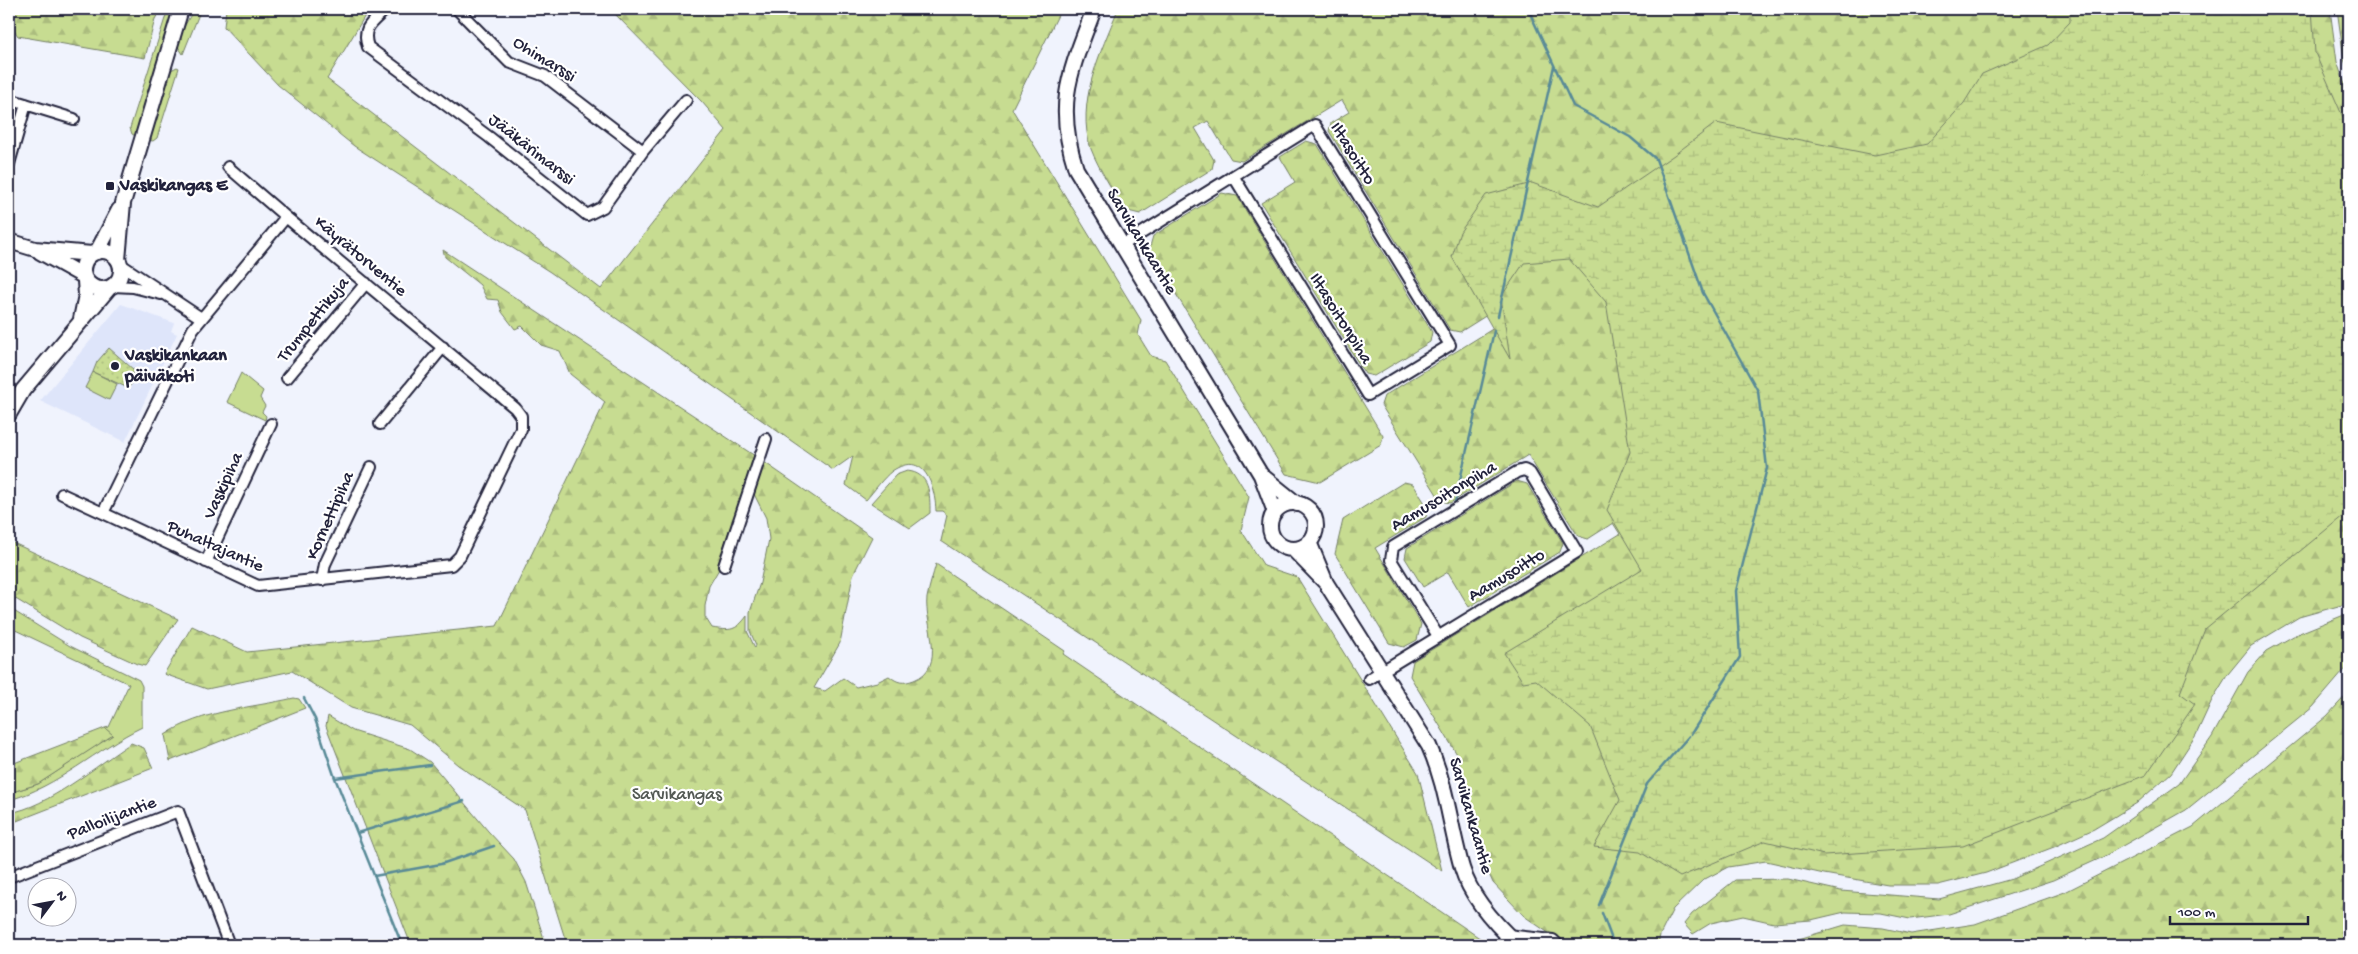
<svg xmlns="http://www.w3.org/2000/svg" width="2358" height="954" viewBox="0 0 2358 954" font-family="'Gochi Hand',sans-serif">
<style>
.built{fill:#dee5fa}
.grass{fill:#c7dc91;stroke:#747f66}
.forest{fill:url(#forest-firs);stroke:#747f66}
.wetland{fill:url(#wetland-marsh);stroke:#747f66}
.park{fill:url(#park-dots);stroke:#747f66}
.lines{fill:none;stroke-linecap:round;stroke-linejoin:round}
.stream{stroke:#598a97;stroke-width:2.5}
.street-casing{stroke:#22223b;stroke-width:14}
.secondary-casing{stroke:#22223b;stroke-width:18}
.street{stroke:#fff;stroke-width:10}
.secondary{stroke:#fff;stroke-width:14}
.poi-dot{fill:#22223b;stroke:#fff;stroke-width:2}
.labels{text-anchor:middle;dominant-baseline:central;stroke-width:4.5;stroke-linejoin:round;paint-order:stroke}
.street-label{font-size:18px;fill:#22223b;stroke:#fff}
.poi-label{font-size:18px;font-weight:bold;fill:#22223b;stroke:#fff;text-anchor:start}
.park-label{font-size:18px;fill:#545a55;stroke:#fff}
</style>
<defs>
<pattern id="forest-firs" width="22" height="20" patternUnits="userSpaceOnUse" patternTransform="scale(1.25)"><rect width="22" height="20" fill="#c7dc91"/><path d="M5 1l3.5 6h-7zM16 11l3.5 6h-7z" fill="#abbc7e"/></pattern>
<pattern id="wetland-marsh" width="20" height="14" patternUnits="userSpaceOnUse" patternTransform="scale(1.25)"><rect width="20" height="14" fill="#c7dc91"/><path d="M1 5h8M5 5V1M11 12h8M15 12V8" fill="none" stroke="#abbc7e"/></pattern>
<pattern id="park-dots" width="8" height="8" patternUnits="userSpaceOnUse" patternTransform="scale(1.25)"><rect width="8" height="8" fill="#c7dc91"/><path d="M2 2h.1M6 6h.1" fill="none" stroke="#abbc7e" stroke-width="1.8" stroke-linecap="round"/></pattern>
</defs>
<rect width="100%" height="100%" fill="#f0f3fd"/>
<filter id="ink" filterUnits="userSpaceOnUse"><feTurbulence type="fractalNoise" baseFrequency=".02" numOctaves="2"/><feDisplacementMap in="SourceGraphic" scale="10" xChannelSelector="R" yChannelSelector="G"/><feConvolveMatrix kernelMatrix="1 2 1 2 8 2 1 2 1" color-interpolation-filters="sRGB"/></filter>
<g filter="url(#ink)">
<!-- built -->
<path class="built" d="M121,304L174,323L171,331L177,334L125,442L40,401Z"/>
<!-- grass -->
<path class="grass" d="M168,9H178L137,137L132,134L130,128Z
M194,9H198L199,14L183,54L177,45L184,27Z
M177,67L179,68L157,138L153,141L148,140L169,71Z
M93,372L117,384L109,400L85,388Z
M241,373L263,391L260,398L265,406L262,412L266,416L265,420L227,402Z
M9,608L70,646L139,680L142,686V727C96,749 58,787 9,800V793L38,784L112,735L105,728L109,727L129,684L9,627Z"/>
<!-- forest -->
<path class="forest" d="M9,9H161L155,19L145,58L18,36L9,23Z
M226,9H369L327,79L601,289L726,130L702,102L610,9H1061L1012,109L1141,320L1138,335L1151,356L1165,360L1249,497L1241,530L1264,566L1297,577L1418,773L1442,871L941,541L947,515L942,511H936C935,487 925,449 892,471C883,478 874,491 866,500L846,485L853,456L833,470L550,272L354,146L278,85L224,27Z
M1118,9H2330L2337,62L2349,96V603L2299,617L2251,646L2228,674L2212,700L2196,735L2171,773L2137,803L2094,829L2054,847L1986,873L1938,885H1888L1824,874L1766,861L1728,867L1703,880L1673,909L1660,935L1658,945H1566L1524,916L1493,883L1477,847L1458,756L1410,676L1413,661L1620,534L1613,523L1588,539L1578,536L1528,455L1450,503L1441,501L1381,405L1384,396L1494,328L1487,315L1460,332L1450,330L1329,131L1331,123L1349,112L1342,100L1242,161L1231,159L1208,121L1195,128L1214,160L1212,169L1140,214L1124,210C1114,191 1099,170 1091,149C1075,103 1101,52 1118,9Z
M2337,9H2349V73L2344,59Z
M1306,141L1317,144L1432,332L1430,342L1374,376L1365,374L1261,203L1295,182L1280,157Z
M1222,193L1237,196L1383,436L1381,445L1320,482L1286,474L1149,250L1153,236Z
M443,250L755,456L723,549L719,569L709,586L705,606V617L712,628C730,631 736,631 747,616V631L755,648L756,645L750,631V612L760,583L769,539L766,518L754,494L764,462L872,537L853,575L840,643L814,688L825,691L843,678L856,687L877,682L889,676C898,683 903,684 914,680C948,667 924,624 927,598C929,587 933,575 936,564L1065,651L1063,654L1484,941L1482,945H567L525,810L458,765L410,725L351,708L292,671L207,689L164,674L192,626L247,652L497,626L605,402L570,374L560,351L541,345L522,326L515,329L502,312L498,300L487,299L480,285L445,257Z
M907,471C930,473 930,494 930,513L910,528L871,503L896,475Z
M1517,481L1527,484L1563,543L1560,552L1469,607L1448,572L1423,587L1405,558L1407,548Z
M1404,482L1413,484L1428,508L1426,517L1375,548L1421,624L1417,640L1404,647L1389,643L1335,554L1343,520Z
M9,541L178,619L145,666L137,664L80,638L9,595Z
M2349,613V665L2313,707L2186,810L2101,858L2053,880L1949,914L1910,919L1881,913L1845,912L1811,920L1774,923L1743,916L1711,923L1693,934L1684,924L1692,914L1735,880L1788,879L1841,891L1939,899L2012,879L2103,838L2179,784L2212,737L2248,672L2267,651L2297,634Z
M2349,692V945H1709L1717,939L1792,941L1845,925L1883,928L1911,934L1975,924L2065,892L2193,827L2327,716Z
M294,698L299,699L305,708L170,761L165,735C202,710 251,708 294,698Z
M328,716L353,731L410,749L430,762L488,831L514,859L526,882L546,945H411L326,726Z
M105,728L113,735L38,784L9,793V765Z
M131,743L144,748L153,768L9,824V813C48,807 97,765 131,743Z"/>
<!-- wetland -->
<path class="wetland" d="M2070,9H2312L2315,53L2349,131V511L2205,629L2180,693L2195,704L2146,775L1963,846L1824,855L1765,841L1680,877L1640,852L1594,847L1620,800L1590,726L1536,680L1523,682L1504,653L1642,569L1607,510L1630,452L1606,302L1569,259L1524,263L1501,297L1510,359L1452,257L1460,232L1486,195L1532,183L1598,207L1674,155L1716,123L1875,155L1927,144L1964,103L1982,74L2048,45L2070,22Z"/>
<!-- park -->
<path class="park" d="M109,348L134,370L133,382L128,388L93,372L97,362Z"/>
<g class="lines">
<!-- stream -->
<path class="stream" d="M1528,9L1573,106L1630,137L1656,159L1703,293L1758,391L1767,468L1736,591L1740,657L1691,734
M1498,316L1554,66
M1455,502L1494,331
M304,698L315,719L335,778L402,945
M335,778L430,765
M357,833L464,801
M374,876L441,864L494,846
M1599,905L1647,784L1689,736
M1602,913L1614,945"/>
<!-- street casing -->
<g class="street-casing">
<path id="street" d="M386,9C373,22 361,27 368,47L489,137L587,215L603,207L643,151L686,100
M457,9L509,62L545,76L643,151
M9,99L74,119
M9,164L26,104
M228,167L286,217
M286,217L515,408L521,416V429L460,556L451,565L258,586L103,513L193,329Z
M1121,246L1315,125L1450,345L1368,395L1234,177
M120,264L201,318
M113,286L133,287L161,294
M287,378L366,283
M380,424L443,347
M62,494L103,513
M206,562L271,424
M724,566L766,439
M322,580L325,564L371,467
M1369,679L1577,552L1530,473L1524,470L1517,472L1393,547L1391,560L1438,636
M9,877L178,811L229,945
M1501,945L1507,935L1553,940L1558,945"/>
</g>
<!-- secondary casing -->
<g class="secondary-casing">
<path id="secondary" d="M1094,9C1071,71 1054,102 1076,169L1261,475
M9,241L35,249L92,254
M83 270a19 19 0 1 1 38 0a19 19 0 1 1-38 0Z
M40,252L83,276
M97,252L119,210
M118,260L123,203L181,9
M81,319L86,295L85,281
M9,414L23,390L109,288
M1270 526a23 23 0 1 1 46 0a23 23 0 1 1-46 0Z
M1275,512L1261,475L1297,504
M1293,549L1326,583L1309,542
M1326,583L1429,746C1447,786 1450,827 1462,868C1471,898 1496,925 1518,945"/>
</g>
<!-- street -->
<use href="#street" class="street"/>
<!-- secondary -->
<use href="#secondary" class="secondary"/>
</g>
</g>
<!-- markers -->
<g class="poi-dot">
<rect x="105" y="181" width="10" height="10" rx="2.5"/>
<circle cx="115" cy="366" r="5"/>
</g>
<g class="labels">
<!-- street labels -->
<g class="street-label">
<text transform="translate(544 60) rotate(32)">Ohimarssi</text>
<text transform="translate(531 150) rotate(38)">Jääkärimarssi</text>
<text transform="translate(1352 154) rotate(58)">Iltasoitto</text>
<text transform="translate(1141 242) rotate(59)">Sarvikankaantie</text>
<text transform="translate(360 257) rotate(40)">Käyrätorventie</text>
<text transform="translate(1340 319) rotate(58)">Iltasoitonpiha</text>
<text transform="translate(314 320) rotate(-51)">Trumpettikuja</text>
<text transform="translate(224 486) rotate(-65)">Vaskipiha</text>
<text transform="translate(1444 497) rotate(-31)">Aamusoitonpiha</text>
<text transform="translate(331 516) rotate(-66)">Kornettipiha</text>
<text transform="translate(215 547) rotate(24)">Puhaltajantie</text>
<text transform="translate(1507 576) rotate(-31)">Aamusoitto</text>
<text transform="translate(1470 816) rotate(74)">Sarvikankaantie</text>
<text transform="translate(112 819) rotate(-21)">Palloilijantie</text>
</g>
<!-- poi labels -->
<g class="poi-label">
<text x="120" y="186">Vaskikangas E</text>
<text x="125" y="356">Vaskikankaan<tspan x="125" dy="21">päiväkoti</tspan></text>
</g>
<!-- park labels -->
<g class="park-label">
<text x="677" y="795">Sarvikangas</text>
</g>
</g>
<!-- margin -->
<rect width="2358" height="954" fill="none" stroke="#fff" stroke-width="30"/>
<rect x="15" y="15" width="2328" height="924" fill="none" stroke="#22223b" stroke-width="2" filter="url(#ink)"/>
<!-- north arrow -->
<g transform="translate(52 902) rotate(58)"><circle r="24" fill="#ffffff" stroke="#a7a7b1"/>
<path d="M0-4L9 19L0 12L-9 19Z" fill="#22223b"/>
<text y="-8" font-size="14" font-weight="bold" text-anchor="middle" fill="#22223b">N</text>
</g>
<!-- scale -->
<path d="M2170 916v8h138v-8" fill="none" stroke="#22223b" stroke-width="2.5"/>
<text x="2178" y="916" font-size="15" fill="#22223b" stroke="#ffffff" stroke-width="4" paint-order="stroke">100 m</text>
</svg>
